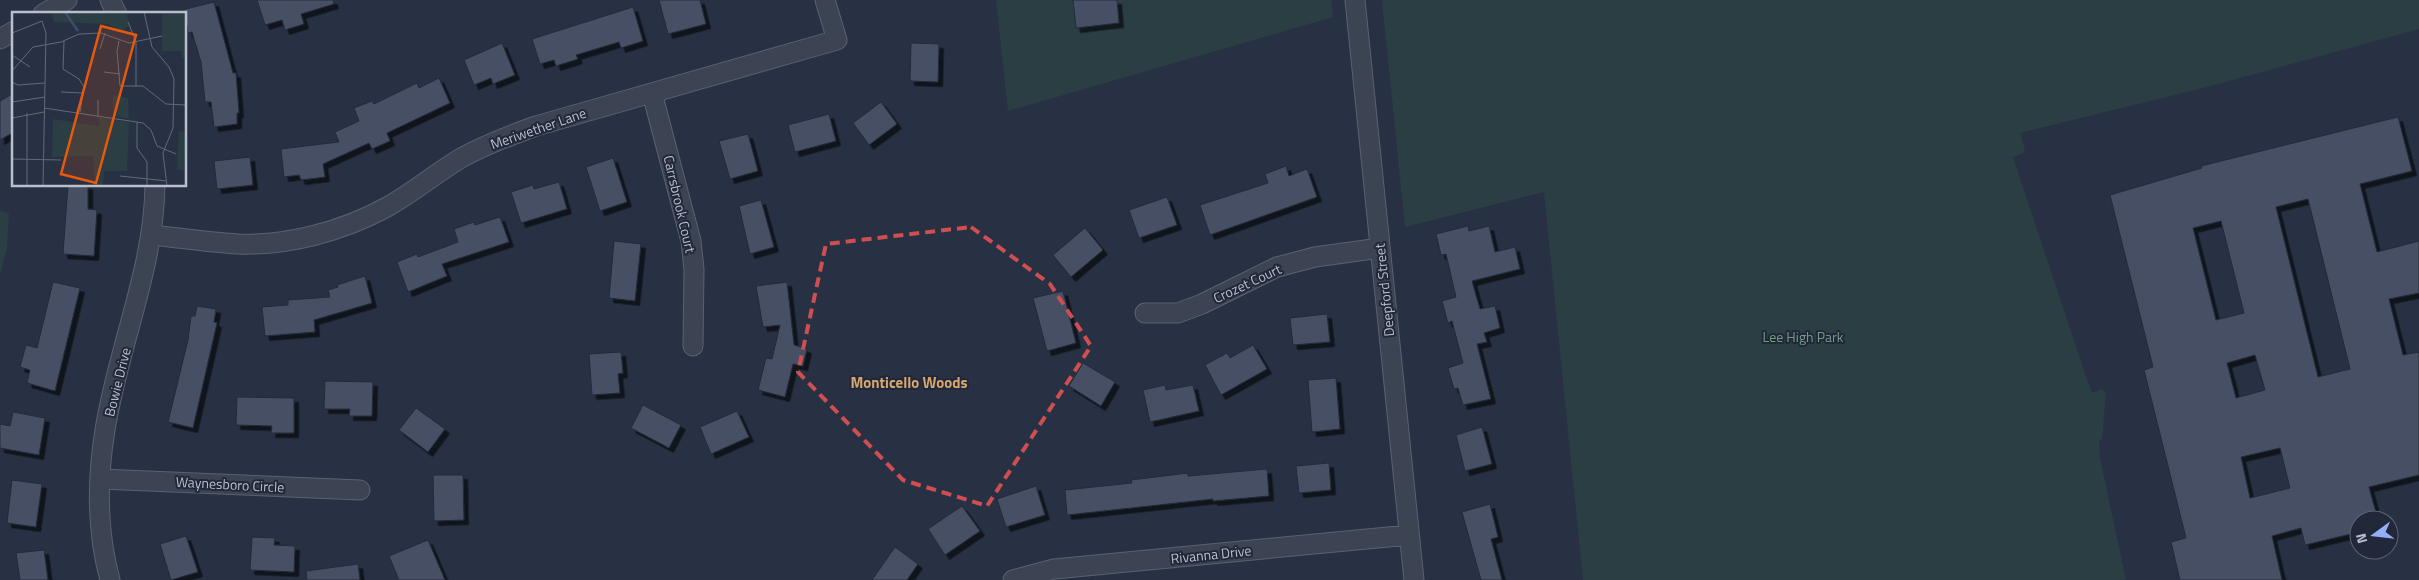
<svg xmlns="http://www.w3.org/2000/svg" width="2419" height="580" viewBox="0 0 2419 580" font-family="'Titillium Web',sans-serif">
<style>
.green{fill:#2a3e44}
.building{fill:#475065;stroke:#232a3a;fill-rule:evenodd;filter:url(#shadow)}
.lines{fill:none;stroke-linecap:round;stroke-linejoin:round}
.minor-casing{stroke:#5b6170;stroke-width:21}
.minor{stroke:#3c4353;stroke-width:19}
.marked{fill:none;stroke:#cf4e51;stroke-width:4;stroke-dasharray:10 6;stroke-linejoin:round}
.labels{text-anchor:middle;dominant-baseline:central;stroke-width:4;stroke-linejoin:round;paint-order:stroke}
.street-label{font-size:14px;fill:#babfcd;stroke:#212839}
.park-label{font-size:14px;fill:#729d81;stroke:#212839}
.neighbourhood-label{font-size:15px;font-weight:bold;fill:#d5a66d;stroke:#212839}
.inset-river{fill:none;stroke:#3e4c6c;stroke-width:2.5}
.inset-road{fill:none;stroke:#626a7a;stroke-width:1}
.view{fill:#e8590c;fill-opacity:0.15;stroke:#e8590c;stroke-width:2.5}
.inset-edge{fill:none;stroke:#babfcd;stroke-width:2.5}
</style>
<defs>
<filter id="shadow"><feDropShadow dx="4.5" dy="4.5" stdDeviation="0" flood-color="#0009"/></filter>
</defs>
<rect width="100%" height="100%" fill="#283143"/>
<!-- green -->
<path class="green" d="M996,0H1331L1333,17L1008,111Z
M1382,0H2419V29L2211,86L2020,133L2025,150L2023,153L2013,157L2082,365L2092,393L2102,389L2106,393L2102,439L2099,441L2100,458L2126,580H1583L1544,192L1405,227Z
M0,210L9,214L7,248L0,274Z"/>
<!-- building -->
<path class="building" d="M257,0H333L334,4L301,14L304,24L285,30L282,20L265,25Z
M659,0H700L706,24L668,34Z
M1073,0H1117L1119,23L1076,28Z
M214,2L233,73H236L239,113H237V124L214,127L211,102H205L201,62L192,32L188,33L185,14L182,10Z
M633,7L643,41L621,48L619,42L576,55L578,59L556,66L554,60L540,64L532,39Z
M502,43L515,75L493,84L491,78L474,85L464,60Z
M911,43L939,44L938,82L910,81Z
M439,78L450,103L387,133L390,141L372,149L369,143L323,164L325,177L301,180L299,175L284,177L281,149L339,142L335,132L359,121L354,108L372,101L374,104L417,83L419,88Z
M14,93V132L0,140V101Z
M881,102L897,124L869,145L853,123Z
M829,114L836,141L795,152L788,125Z
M2398,117L2412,171L2360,184L2377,252L2419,241V293L2389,299L2403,355L2419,352V475L2369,487L2378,520H2359V532L2305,545L2301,528L2272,536L2282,580H2180L2171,542L2186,538L2144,370L2153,367L2110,195L2202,168L2201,166ZM2308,199L2350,369L2318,377L2276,207ZM2221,221L2244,313L2216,320L2193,228ZM2255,355L2265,390L2236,398L2227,363ZM2280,448L2290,488L2250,498L2241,457Z
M748,134L758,171L730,179L719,141Z
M250,157L253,185L217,189L214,161Z
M613,158L627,202L600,211L586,167Z
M1286,166L1289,176L1307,169L1317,197L1210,235L1200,205L1268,183L1265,174Z
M559,182L567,209L521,223L511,192L533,185L534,189Z
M68,185H88V209L97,210L94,256L63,254Z
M1167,197L1177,225L1139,238L1129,210Z
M761,200L774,247L750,254L739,206Z
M500,217L509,242L442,264L447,276L408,292L397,262L417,254L418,257L458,242L454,229L474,222L475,225Z
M1468,226L1469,231L1489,226L1495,252L1515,247L1520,269L1472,281L1480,309L1495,306L1500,328L1484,333L1487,342L1477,344L1491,399L1463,405L1458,388L1454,389L1448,368L1463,363L1452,321L1448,323L1442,301L1456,297L1446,254L1441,255L1436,234Z
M1085,228L1103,250L1071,277L1053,255Z
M614,241L641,244L635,301L609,298Z
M365,276L372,303L314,320L315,332L265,336L262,307L288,305V300L330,297L328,290L338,287L337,285Z
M53,282L80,288L55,391L27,383L30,370L20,367L26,345L37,348Z
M787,282L794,345L807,349L803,366L793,364L785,397L758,390L766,358L772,359L780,325L763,327L756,286Z
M1063,291L1076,343L1047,351L1033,298Z
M197,306L216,309L214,322L217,323L193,428L168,422L188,340L191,316H195Z
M1327,314L1330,342L1293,345L1290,318Z
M1253,345L1267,369L1221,395L1205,365L1227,353L1230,358Z
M621,352L623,373L618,374L620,393L592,395L589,354Z
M1083,363L1115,382L1101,406L1069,386Z
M1336,378L1340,429L1312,432L1308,380Z
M325,381L373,382L372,416H349L350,409H324Z
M1165,385L1166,390L1193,385L1199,411L1150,422L1143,390Z
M237,397L294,398V433H271L272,426L236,425Z
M643,405L681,425L669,448L631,428Z
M416,408L445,429L428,452L399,430Z
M737,411L749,437L711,454L700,427Z
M13,412L45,418L39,455L0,448V424L10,426Z
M1482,427L1492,464L1465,471L1456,435Z
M1329,463L1331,490L1299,493L1296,466Z
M1267,469L1269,496L1213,501V499L1067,515L1065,490L1132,483L1131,480L1188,473V476Z
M433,475H463L464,520L434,521Z
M12,480L42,484L36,527L7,523Z
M1036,486L1045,515L1006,527L997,499Z
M1490,504L1498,537L1491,539L1502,580H1481L1462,512Z
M962,506L980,531L945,555L928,529Z
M186,536L198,572L171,580L160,544Z
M252,537L275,538L274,545L295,546L294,572L250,570Z
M428,540L445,580H399L389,556Z
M895,547L918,564L907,580H872Z
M44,550L48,580H20L16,553Z
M358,564L360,580H307L306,571Z"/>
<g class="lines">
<!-- minor casing -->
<g class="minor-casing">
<path id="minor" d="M110,0L117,14
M1355,0L1414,580
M43,14L67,0
M0,39L14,31
M652,93L691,241L694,269L693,346
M151,235C180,238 209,242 238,244C288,246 343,231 387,207C414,192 437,172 463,157C487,144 511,135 536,126L837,40L825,0
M1145,313H1178L1202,304L1277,267L1315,257L1380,248
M100,479L360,490
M110,580C97,532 97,479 105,430C118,347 154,269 155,185
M1013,580L1054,569L1409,535"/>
</g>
<!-- minor -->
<use href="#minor" class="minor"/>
</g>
<!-- marked area -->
<path class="marked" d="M971,227L1050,284L1091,346L987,506L903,480L798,372L826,244Z"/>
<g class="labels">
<!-- street labels -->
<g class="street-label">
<text transform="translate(538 128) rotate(-19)">Meriwether Lane</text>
<text transform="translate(680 204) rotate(77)">Carrsbrook Court</text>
<text transform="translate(1247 283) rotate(-25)">Crozet Court</text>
<text transform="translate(1384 290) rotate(-96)">Deepford Street</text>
<text transform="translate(117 382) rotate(-76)">Bowie Drive</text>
<text transform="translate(230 484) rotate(3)">Waynesboro Circle</text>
<text transform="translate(1211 554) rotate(-6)">Rivanna Drive</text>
</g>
<!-- park labels -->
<g class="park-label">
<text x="1803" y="336">Lee High Park</text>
</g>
<!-- neighbourhood labels -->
<g class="neighbourhood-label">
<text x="909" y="382">Monticello Woods</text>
</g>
</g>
<!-- overview -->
<g transform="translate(12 12)">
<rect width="174" height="174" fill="#283143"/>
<path d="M39,0H118V1H115L117,13L111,20L96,12L42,10ZM150,0H174V44L170,47L169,39H150ZM101,83L116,86L117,107L101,104ZM87,105L117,110L115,159H92L91,174L83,173L81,144L40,145L41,107L87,114ZM167,119L174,120L172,159L165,157Z" fill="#2a3e44"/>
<path class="inset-river" d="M53,0L66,19"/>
<path class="inset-road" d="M132,0L140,35L157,55L162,67L161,116L151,141L155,174M30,9L34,21L31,174M116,10L124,30V74M0,21L30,9M52,29L51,57L67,67L72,75L68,100M107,29L105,39L108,74H131L154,92L174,93M88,37L93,21M0,43L18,55M0,59L21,35L49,30L67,22L89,21L117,31L150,24M92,60L108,62M0,70L6,73L33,71M49,80L71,81M86,88V104M0,90L33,85M32,96L131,111L139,118L145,134L164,142M15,101V174M0,106L32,100M0,109V174M125,110V136L135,150V174M0,147L49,148M108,164L155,169"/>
<path class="view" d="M89,14L124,23L84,171L49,162Z"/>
<rect width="174" height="174" class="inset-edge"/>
</g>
<!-- north arrow -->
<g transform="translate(2374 535) rotate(255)"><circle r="24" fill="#212839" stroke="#5e6474"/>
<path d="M0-4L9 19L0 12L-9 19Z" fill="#95aff7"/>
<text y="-8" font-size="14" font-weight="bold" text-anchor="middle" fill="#babfcd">N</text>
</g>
</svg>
